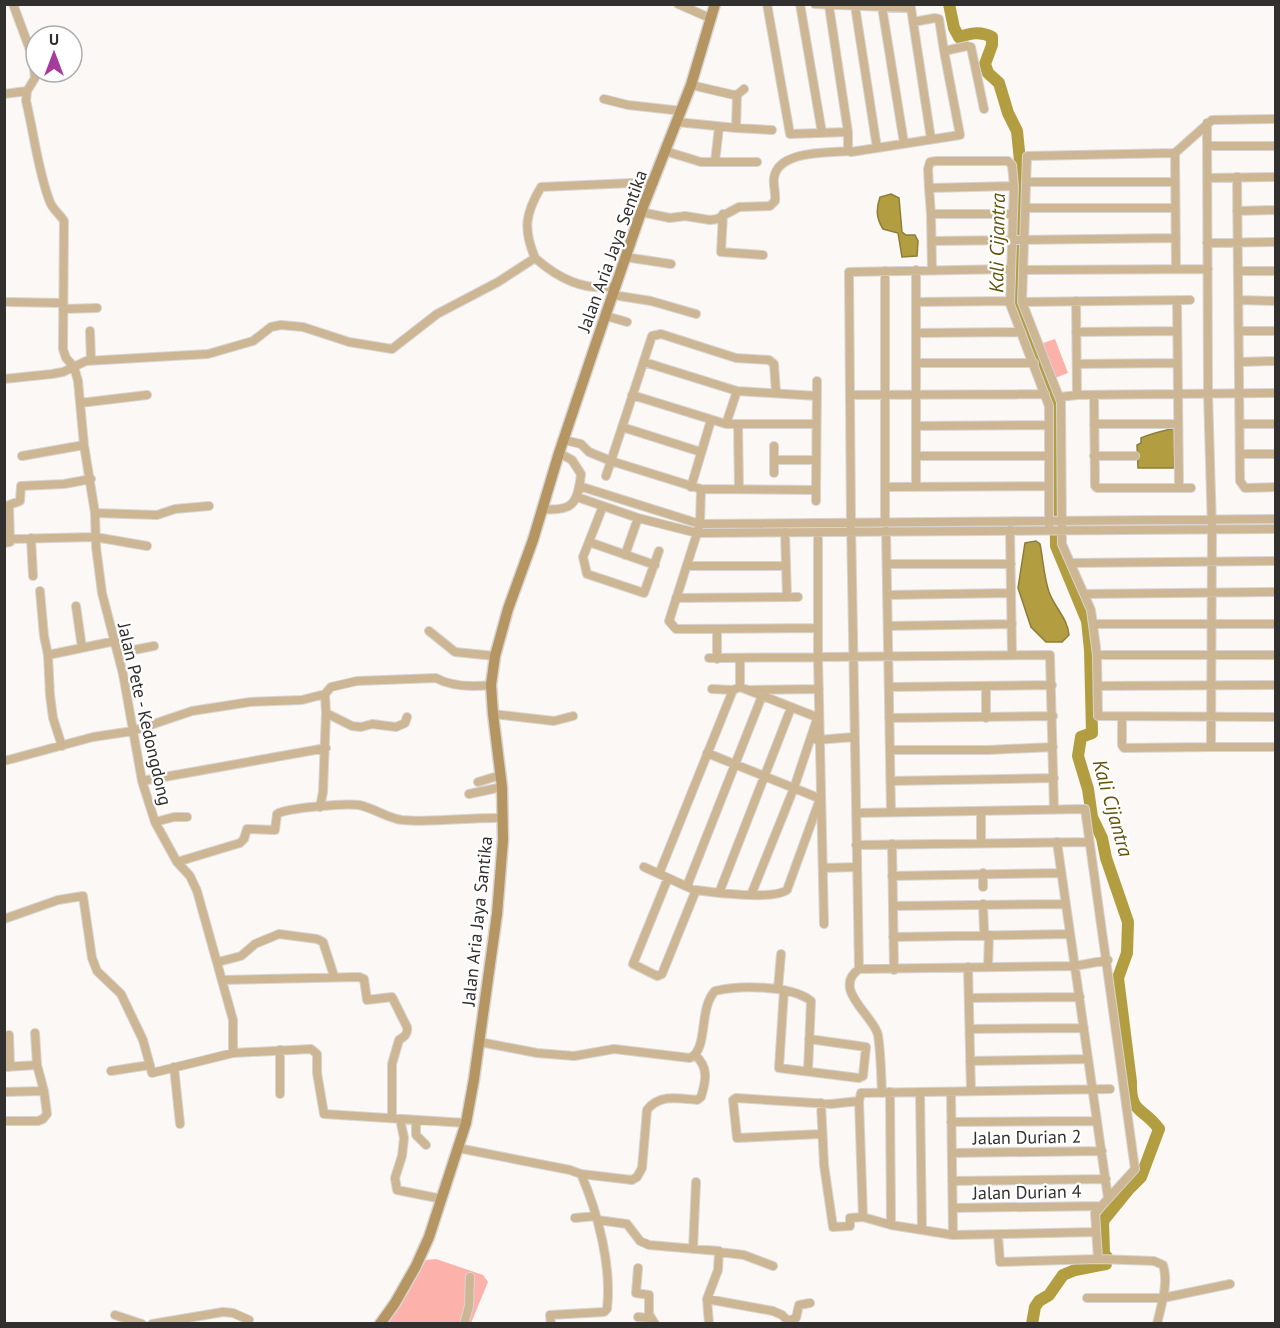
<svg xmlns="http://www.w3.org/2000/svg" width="1280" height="1328" viewBox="0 0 1280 1328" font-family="'PT Sans',sans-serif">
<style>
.green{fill:#fcb2ab}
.water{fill:#b29e40;stroke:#8c7d3b;stroke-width:1.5}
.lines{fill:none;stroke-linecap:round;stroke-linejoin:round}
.river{stroke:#b29e40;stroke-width:12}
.street-casing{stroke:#d8d4d1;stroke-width:10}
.secondary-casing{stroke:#d8d4d1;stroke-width:13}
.street{stroke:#ccb694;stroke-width:8}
.secondary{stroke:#b59561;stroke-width:10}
.labels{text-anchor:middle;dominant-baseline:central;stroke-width:4.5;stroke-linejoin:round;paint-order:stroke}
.street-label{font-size:18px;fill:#32302f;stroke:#fff}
.water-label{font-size:20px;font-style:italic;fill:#62530a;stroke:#fff}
</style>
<rect width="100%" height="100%" fill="#fcf8f5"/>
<!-- green -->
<path class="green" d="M1055,339L1068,373L1055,378L1043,343Z
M436,1259L483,1275L488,1282L471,1323L388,1324L426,1260Z"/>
<!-- water -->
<path class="water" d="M891,194L899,198L902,232L906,235H915L918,241L917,256L902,257L898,233L883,229C876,218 876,209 880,197Z
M1175,428L1174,468H1138L1137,445L1141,443V438C1151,433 1163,431 1175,428Z
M1036,541L1040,544C1043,559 1044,577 1049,592C1055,608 1068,619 1069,635L1062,642H1046L1031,627L1018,588L1025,543Z"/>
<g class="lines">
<!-- river -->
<path class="river" d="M949,4L954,28L959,37C971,33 981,31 992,37V45L985,64L988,73L999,83L1008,113L1017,131L1020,161L1016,306L1048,382L1054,410L1056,546L1087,621L1090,650L1092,733L1081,737L1078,756L1088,789L1092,817L1102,838L1106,858L1128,922L1127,953L1118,978L1131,1082C1130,1115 1144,1107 1159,1129L1141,1177L1129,1189L1103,1221L1104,1254L1107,1257L1106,1264L1075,1270L1063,1275L1049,1295L1039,1301L1035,1307L1032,1324"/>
<!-- street casing -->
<g class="street-casing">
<path id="street" d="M13,4L33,58L35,78L27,91
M678,4L710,18
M767,4L790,134L848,132
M800,4L822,133
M815,4L911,8L931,139
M829,6L848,132V150L851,152L960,135L944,51
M855,6L877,148
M882,7L904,143
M913,22L935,18L939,19L944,51L967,46L971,47L984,109
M691,85L734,95L738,94L744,89
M4,94L27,91L26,101C34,133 38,172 50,202C53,210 60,214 64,221L63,349L66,358L74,367L78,381L84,445L95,513L96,547L102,593L123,674L142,781L155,822L177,862L190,876L197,891L233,1020V1053
M604,99L628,105L682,111
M677,122L736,128L737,95
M719,127L715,162H757
M736,128L772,130
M1207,146H1276
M665,151L701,162H715
M1175,153L1027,156L1022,302L1061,402L1062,544L1091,610L1097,655L1098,716L1276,717
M1237,177L1240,481L1245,488L1276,487
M1207,178L1276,177
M1027,182H1175
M929,188L928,169L930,162L936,161H1008L1012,165L1014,186
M1026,208H1175
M1237,211L1276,210
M641,212L670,218L685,216L710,220L717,219L739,207L770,206L775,201C776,194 773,185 774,178C778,150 828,153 849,151
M723,214L721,252L763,255
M931,214H1013
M932,241L1176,238
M1207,243L1276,242
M625,257L671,264
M535,258C558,278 584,292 616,286
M1011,269L849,272L851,522L859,969L1075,966L1108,960
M1176,269L1175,153L1212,120L1276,119
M916,270V487
M932,270L931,214L929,188L1014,186L1010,304L1049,406V525
M1023,270L1208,269
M885,271V522
M1238,271H1276
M613,295L651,301L696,314
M1177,300L1179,488
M1240,300L1276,301
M1076,301L1077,395
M8,302L63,303
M916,302L1010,301
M1022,302L1190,300
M63,309L97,308
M606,316L627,322
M90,331L91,360
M1240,331H1276
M1076,332L1177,331
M916,333L1021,332
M644,362L737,391L817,396
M1240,362L1276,361
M916,363H1034
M1077,364L1177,363
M4,379L52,374L63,372L86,361L208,354L253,341L271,327L281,325L303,327L349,342L392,349L437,314L498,282L535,258C523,229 525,214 541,187L654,182
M817,381L816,490L701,489L700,524L669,621L676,629L818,628
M632,395L726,424H816
M850,395L1045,394
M1094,395L1095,486L1097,488H1191
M1060,397L1077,395L1276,393
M80,403L147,395
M726,424L737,391
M1094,424H1177
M1240,424H1276
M738,425L739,489
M916,426L1049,425
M622,427L701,452
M564,440L581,444L589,452L611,461L606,476
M774,446V473
M1240,454H1276
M22,456L84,445
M916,456H1049
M1094,456H1135
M774,460H816
M579,486L700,524L1276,519
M691,487L711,420
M885,487L1049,486
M701,489L611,461L652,336L661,334L736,358L769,360L774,364L776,393
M816,490V501
M577,497L638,518L697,533L1276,529
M603,506L583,557L587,574L644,593L659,551
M542,509C573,512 578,503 581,474L572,460L559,453
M95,513L157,515L175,509L209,506
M1010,530L1012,655
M886,531L891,812
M785,532L787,597
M818,532V658L824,924
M31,538L33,576
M10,539L95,537L147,546
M589,542L655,565
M4,543L10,542L9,505L20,501L21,486L64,484L91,479
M625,555L638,518
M1071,563L1276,561
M887,564H1011
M687,566H786
M40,591L44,636L48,655
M1084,594L1276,592
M887,595L1011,593
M676,598L798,597
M76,606L82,648
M1093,624H1276
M888,626L1012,624
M429,631L455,652L495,656
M118,653L154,646
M1097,655H1276
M709,658L1050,655L1054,810
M717,659V629
M740,659V687L819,718
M1098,686L1276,685
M889,687L1052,685
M986,687V718
M712,689L733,690
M751,690L819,689
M325,694L326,713L352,726L361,727L372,724L396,727L405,723L407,717
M493,714L554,721L573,716
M1122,717V745L1124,748L1211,747L1212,529L1208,393L1207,123
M889,718L1053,716
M817,740L854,737
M62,746L53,718L50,695L48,655L115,641
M1211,747H1276
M890,750H988L1053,747
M707,753L821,799
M4,761L93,737L133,731L192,711L250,702L302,700L325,694L331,687L357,681L436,678C452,687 472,687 491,685
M142,781L326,748
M891,781L1054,778
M478,782L501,775
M469,794L502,787
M320,807L323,792L326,713
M981,812V842
M856,813L1085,809L1135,1169L1095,1213L1098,1259L1000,1262L998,1235
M155,822L174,817H187
M1057,842L1108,1198
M892,844L894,970
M856,845L1089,842
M177,862L240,843L244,839L247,829L275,830L277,814C286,808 346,803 359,805C374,808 387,818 402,820C435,823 470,817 503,818
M644,867L690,888
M823,868L857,867
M659,874L733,690L740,687
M892,876L1061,873
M668,878L633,964L657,976L662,974L664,969L696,890C715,893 773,900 787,890L820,799
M687,886L762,696
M983,887V873
M719,893L791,708
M751,895L794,788L817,719
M983,904L984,930
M893,906L1066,904
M4,919L58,900L83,896L92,958L97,971L121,994L143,1040L152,1073L233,1053L311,1049L317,1054V1073L324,1114L466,1123
M893,937L1070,934
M218,962L241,956L255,944L279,934L317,939L323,942L334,976
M968,967L971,1091
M988,967L989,935
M859,969C831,989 874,1016 878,1035C881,1054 881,1074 882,1093
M222,980L359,977L364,979L367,1000L392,997L407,1027C408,1034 405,1036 399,1040L392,1064V1118
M778,989L781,954
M784,990L779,1068L859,1078L863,1076L866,1047L809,1039
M969,998L1080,997
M970,1029L1084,1028
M35,1033L37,1065
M9,1035L10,1067
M480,1042L537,1053L574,1056L614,1049L690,1058C709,1049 698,1009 715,991C739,985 791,985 811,1001L808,1071
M280,1050V1094
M970,1061L1088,1059
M4,1067L37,1065L44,1091L47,1114L43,1119L38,1121H4
M174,1067L180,1124
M111,1071L150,1065
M4,1092L44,1091
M890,1092L891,1225
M920,1092L922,1230
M951,1092L953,1235
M821,1103L824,1165L833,1227L850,1226V1218L863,1217L891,1225L953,1235L1096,1232
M400,1119L404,1138L402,1156L395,1178L397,1190L442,1199
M416,1120V1135L426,1145
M951,1122L1097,1121
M821,1134L737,1138L733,1100L736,1098L831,1104L859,1101
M458,1148L570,1170L581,1174C598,1213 612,1267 607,1309L604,1312L550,1315L551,1324
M952,1153L1102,1151
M581,1174L632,1180L637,1177L642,1168L647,1110C659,1094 678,1098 697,1100L701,1097C706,1081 709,1067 695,1055
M952,1181L1106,1179
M953,1208L1101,1206
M863,1217L859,1101L861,1093L1110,1089
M575,1218L596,1216
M598,1220L627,1224L640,1241L649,1245L719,1251L718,1270L707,1299L709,1324
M693,1249L696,1182
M719,1252L744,1255L773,1266
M1098,1259L1154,1261L1163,1265C1169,1283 1161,1306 1157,1324
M638,1268L636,1293L649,1295V1314L655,1324
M1087,1298H1163L1230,1284
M707,1299L773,1311L782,1315L791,1324
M115,1315L142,1324
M638,1317L651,1318
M789,1320L796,1318L799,1305L810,1303
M152,1324L223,1312L233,1313L249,1320
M464,1324L469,1306L470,1277"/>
</g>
<!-- secondary casing -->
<g class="secondary-casing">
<path id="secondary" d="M380,1324L395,1303L416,1266L429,1237L466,1123L474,1079L497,914L503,840L502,787L493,714L491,685L495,656L508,609L533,540L559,453L597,340L641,212L691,85L715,4"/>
</g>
<!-- street -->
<use href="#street" class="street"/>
<!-- secondary -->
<use href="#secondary" class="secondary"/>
</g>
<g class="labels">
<!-- street labels -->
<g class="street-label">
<text transform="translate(612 251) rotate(-70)">Jalan Aria Jaya Sentika</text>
<text transform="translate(145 714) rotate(77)">Jalan Pete - Kedongdong</text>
<text transform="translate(477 921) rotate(-84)">Jalan Aria Jaya Santika</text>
<text transform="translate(1027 1137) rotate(-1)">Jalan Durian 2</text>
<text transform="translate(1027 1192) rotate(-1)">Jalan Durian 4</text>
</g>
<!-- water labels -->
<g class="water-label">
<text transform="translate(997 243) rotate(-89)">Kali Cijantra</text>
<text transform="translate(1113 808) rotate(74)">Kali Cijantra</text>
</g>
</g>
<!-- border -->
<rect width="1280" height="1328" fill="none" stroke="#32302f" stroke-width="12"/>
<!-- north arrow -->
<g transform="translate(54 54)"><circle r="28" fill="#ffffff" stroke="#adacac" stroke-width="1.5"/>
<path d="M0-4.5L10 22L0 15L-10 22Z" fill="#a43b9d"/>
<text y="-9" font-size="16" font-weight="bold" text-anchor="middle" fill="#32302f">U</text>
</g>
</svg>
